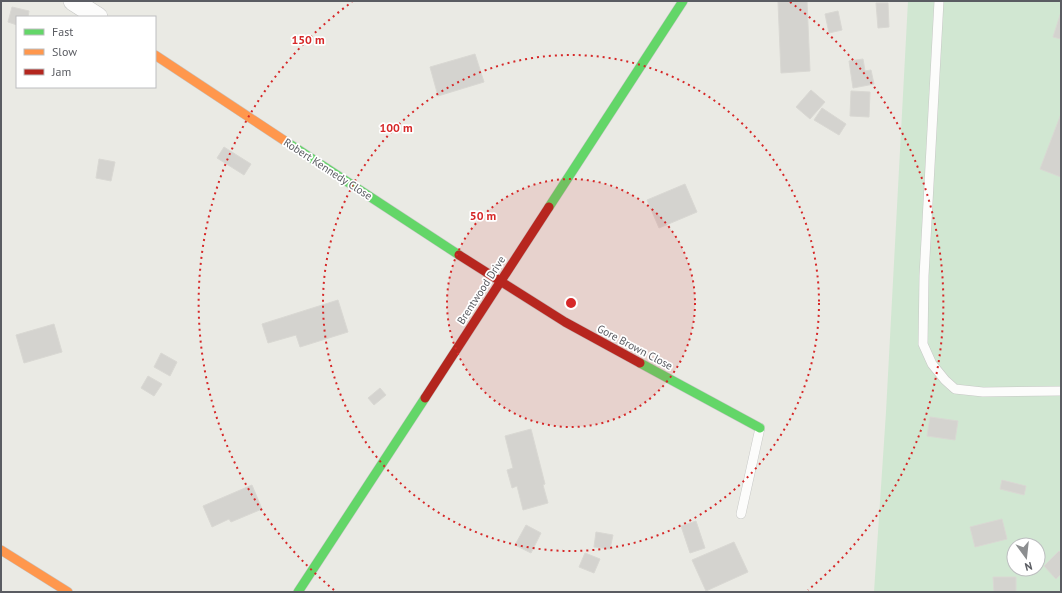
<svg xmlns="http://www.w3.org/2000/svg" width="1062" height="593" viewBox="0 0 1062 593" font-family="'PT Sans',sans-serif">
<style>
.green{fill:#d1e7d2;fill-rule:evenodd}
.building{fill:#d4d3cf;stroke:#d9d8d3}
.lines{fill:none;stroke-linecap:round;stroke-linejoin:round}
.lane-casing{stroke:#c7c8c6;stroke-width:10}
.street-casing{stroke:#c7c8c6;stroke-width:20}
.fast-casing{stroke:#c5c6c5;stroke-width:10}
.slow-casing{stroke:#c5c6c5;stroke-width:10}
.jam-casing{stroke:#c5c6c5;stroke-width:10}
.lane{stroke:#fcfcfb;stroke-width:9}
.street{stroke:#fcfcfb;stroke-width:19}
.fast{stroke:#63d668;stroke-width:9}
.slow{stroke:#ff974d;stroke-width:9}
.jam{stroke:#b3261e;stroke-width:9}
.ring{fill:none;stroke:#d62828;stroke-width:2;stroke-dasharray:2 4}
.labels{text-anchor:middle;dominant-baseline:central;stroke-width:3.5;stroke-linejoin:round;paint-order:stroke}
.street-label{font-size:11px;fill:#5a5c62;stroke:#fff}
.centre{fill:#d62828;stroke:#fff;stroke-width:2}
.ring-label{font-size:12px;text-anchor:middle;font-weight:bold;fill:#d62828;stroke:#fff;stroke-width:3.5;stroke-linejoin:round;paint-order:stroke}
</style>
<rect width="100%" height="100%" fill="#eaeae4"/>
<!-- green -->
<path class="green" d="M908,1H1061V592H874L886,412ZM1014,545H1038V569H1014Z"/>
<!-- building -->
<path class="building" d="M807,1L810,71L781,73L778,2Z
M876,3H888L889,27L878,28Z
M12,7L29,11L28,17H17V25L8,22Z
M838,11L842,30L829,33L825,14Z
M1061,12V39L1053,37Z
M475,54L484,82L438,96L430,67Z
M863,59L865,71L871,70L874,84L853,88L849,61Z
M811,90L825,102L810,119L796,107Z
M851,91L870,92L869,117L850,116Z
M822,108L846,124L839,135L814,120Z
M1061,114V177L1040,169Z
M224,147L251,164L244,175L217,158Z
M99,159L115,162L111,181L96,178Z
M685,184L697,212L659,228L647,200Z
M338,300L348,332L300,347L296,335L268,343L262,324Z
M54,324L62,352L24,363L16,335Z
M161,353L177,362L170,376L154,367Z
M148,376L162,384L154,396L141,388Z
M380,388L386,395L374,405L368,398Z
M930,417L958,421L955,440L927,436Z
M531,429L545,484L543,485L548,503L523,510L517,486L512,488L507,470L513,468L505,436Z
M1002,480L1026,486L1024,495L1000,489Z
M252,485L262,509L231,522L229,519L212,527L203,506Z
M1002,519L1007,539L975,547L970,527Z
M696,521L705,548L690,553L681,526Z
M526,525L541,533L531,553L515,545Z
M596,532L613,535L610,549L594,547Z
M734,542L748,572L706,591L692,560Z
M1059,551L1061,553V574L1056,579L1044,566Z
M585,553L600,559L594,573L579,567Z
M993,577H1016V592H994Z"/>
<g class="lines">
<!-- lane casing -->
<g class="lane-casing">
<path id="lane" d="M939,1L924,276L923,344L932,364L945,380L955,389L983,392L1061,391
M741,514L760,428"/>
</g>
<!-- street casing -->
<g class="street-casing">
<path id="street" d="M73,1L98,17"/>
</g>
<!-- fast casing -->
<g class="fast-casing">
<path id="fast" d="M285,141L459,255
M549,207L683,1
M640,363L760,428
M298,592L425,398"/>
</g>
<!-- slow casing -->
<g class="slow-casing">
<path id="slow" d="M155,55L285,141
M1,550L68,592"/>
</g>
<!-- jam casing -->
<g class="jam-casing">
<path id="jam" d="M459,255L565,322L640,363
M425,398L549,207"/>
</g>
<!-- lane -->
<use href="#lane" class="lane"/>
<!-- street -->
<use href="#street" class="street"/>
<!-- fast -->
<use href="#fast" class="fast"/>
<!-- slow -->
<use href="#slow" class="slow"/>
<!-- jam -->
<use href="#jam" class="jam"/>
</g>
<!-- distance rings -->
<circle cx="571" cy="303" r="124" fill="#d62828" fill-opacity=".12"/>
<g class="ring">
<circle cx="571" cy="303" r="124"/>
<circle cx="571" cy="303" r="248"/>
<path d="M334 590A372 372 0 0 1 352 2M790 2A372 372 0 0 1 808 590"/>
</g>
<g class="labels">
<!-- street labels -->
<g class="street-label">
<text transform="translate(328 169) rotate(33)">Robert Kennedy Close</text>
<text transform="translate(481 290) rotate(-57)">Brentwood Drive</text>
<text transform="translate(635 347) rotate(28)">Gore Brown Close</text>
</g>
</g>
<circle cx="571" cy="303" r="6" class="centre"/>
<g class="ring-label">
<text x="308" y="44">150 m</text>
<text x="396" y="132">100 m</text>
<text x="483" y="220">50 m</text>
</g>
<!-- border -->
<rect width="1062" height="593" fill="none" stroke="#5a5c62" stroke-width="4"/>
<!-- legend -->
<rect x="16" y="16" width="140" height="72" fill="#ffffff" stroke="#bdbec0"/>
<rect x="24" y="29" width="20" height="6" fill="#63d668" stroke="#bdbec0"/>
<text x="52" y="36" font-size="12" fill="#5a5c62">Fast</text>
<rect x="24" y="49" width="20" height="6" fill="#ff974d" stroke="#bdbec0"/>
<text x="52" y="56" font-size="12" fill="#5a5c62">Slow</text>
<rect x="24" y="69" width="20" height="6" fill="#b3261e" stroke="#bdbec0"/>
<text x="52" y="76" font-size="12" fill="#5a5c62">Jam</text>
<!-- north arrow -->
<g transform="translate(1026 557) rotate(165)"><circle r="19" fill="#ffffff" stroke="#bdbec0"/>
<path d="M0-3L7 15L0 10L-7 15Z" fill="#8c8e90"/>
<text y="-6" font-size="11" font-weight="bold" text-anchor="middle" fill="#5a5c62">N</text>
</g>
</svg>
